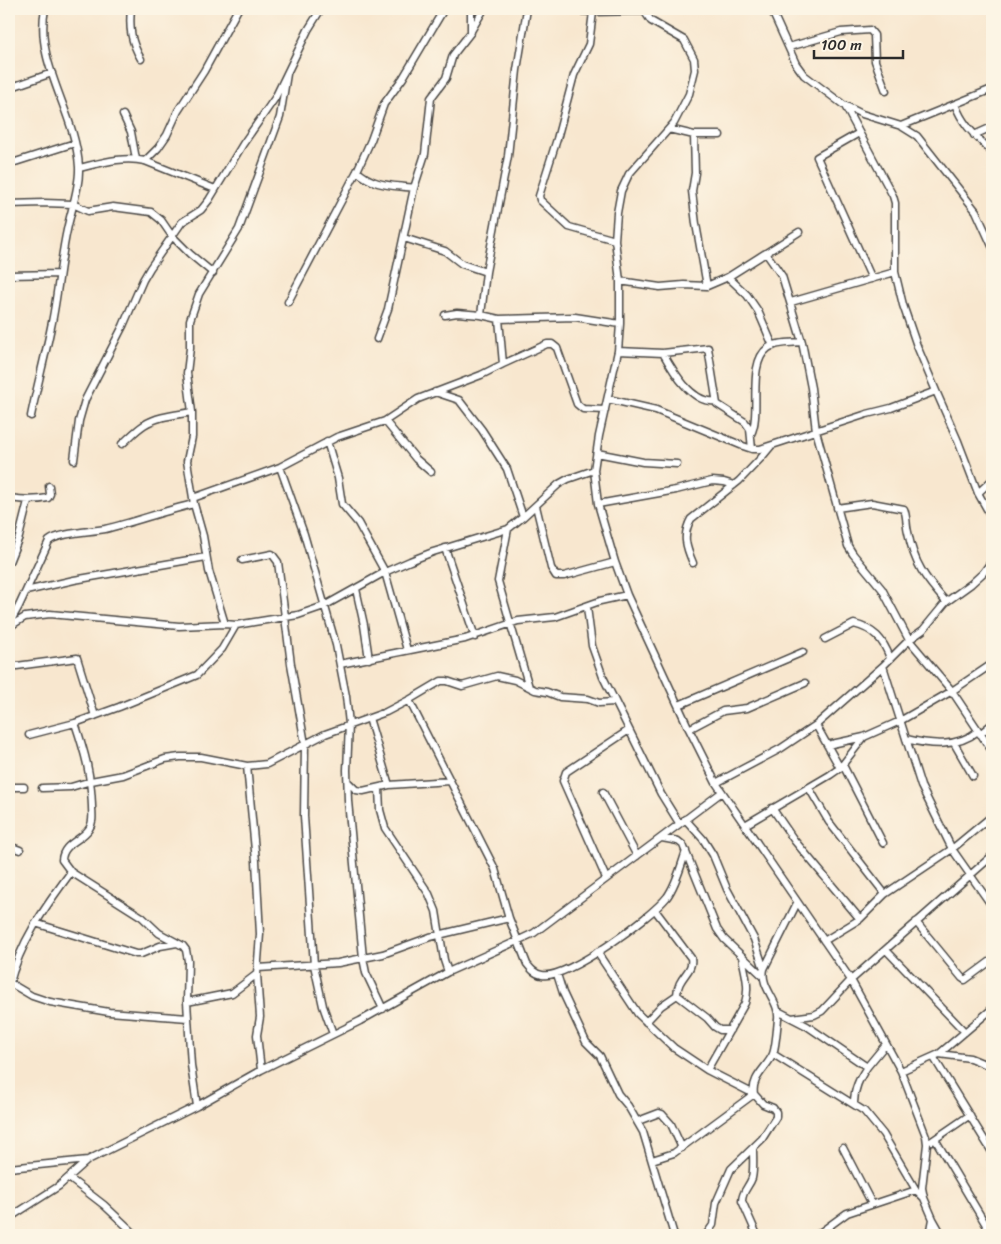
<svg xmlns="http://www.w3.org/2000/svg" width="1001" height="1244" viewBox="0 0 1001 1244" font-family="Sriracha,sans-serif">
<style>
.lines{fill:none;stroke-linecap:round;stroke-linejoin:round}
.minor-casing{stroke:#4a4744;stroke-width:9}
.minor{stroke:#fff;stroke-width:6}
</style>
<rect width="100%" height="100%" fill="#fcf5e5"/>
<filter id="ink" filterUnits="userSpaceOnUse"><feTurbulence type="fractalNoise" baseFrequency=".02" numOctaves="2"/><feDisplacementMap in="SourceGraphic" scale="10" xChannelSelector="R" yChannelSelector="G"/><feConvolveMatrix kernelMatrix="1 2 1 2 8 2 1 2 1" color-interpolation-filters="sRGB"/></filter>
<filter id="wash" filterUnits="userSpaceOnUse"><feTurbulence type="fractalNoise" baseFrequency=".0096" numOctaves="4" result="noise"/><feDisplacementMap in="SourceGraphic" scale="20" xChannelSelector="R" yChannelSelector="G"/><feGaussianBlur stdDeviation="1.12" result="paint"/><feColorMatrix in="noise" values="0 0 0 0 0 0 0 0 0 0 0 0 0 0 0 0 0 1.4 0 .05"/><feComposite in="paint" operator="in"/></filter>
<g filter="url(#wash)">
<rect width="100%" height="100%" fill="#f8e7cf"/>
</g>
<g filter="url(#ink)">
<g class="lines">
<!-- minor casing -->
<g class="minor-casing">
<path id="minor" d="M131,9C129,28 131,42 141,59
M552,9L593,12L643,11
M643,9L651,21L684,40L694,59L695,70L689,94L674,123L629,174L621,191L617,213L615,240L620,281V324L618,351L599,436L594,470L598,504L615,562L627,595L689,729L716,783L851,980L901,1071L926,1136L927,1144L922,1188L924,1198L933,1219L930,1235
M771,9L796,64L804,75L845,106L893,196L895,203V272L903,305L917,346L936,391L958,441L978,493L992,518
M593,12L589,44L574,75L557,139L539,196L540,200L569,227L615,240
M471,31L484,9
M789,47L841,32L870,30L874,35L875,61L886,91
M9,88L52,73
M955,104C963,126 976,136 992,152
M846,106L862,114L901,126L917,136L976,211L992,246
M123,115L131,132L136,159
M901,126L992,89
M669,129L694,135H720
M859,133L817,157L872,279
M694,135L695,173L692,191L696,224L707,286
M974,135L992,127
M145,161L158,148L167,135L178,111L204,71L238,9
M9,164L75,143
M79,168C101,163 122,156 145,161L215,189
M357,171C374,187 392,185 414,188
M9,204L44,203L73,204L88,211L113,207L151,212L161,220L172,236L190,254L213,273
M404,238L445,251L462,264L486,272L481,315L499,319L575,317L620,324
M766,253L782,276L802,342L811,388L816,431L848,546L853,554L882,589L909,640L952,691L992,751
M486,272L508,156L517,70L527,9
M9,275L59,274
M728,277L747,295L758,311L773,346
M620,281L660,287L684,285L707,286L728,277L799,232
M288,302L357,171L371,140L384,104L403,78L444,9
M791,302L895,272
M445,315L457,313L481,315
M377,339L388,309L414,188L425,154L431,98L446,78L453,55L471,32V9
M618,351L663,353L708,348L717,404L745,422L750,429L752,449
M663,353C673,371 692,404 715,401
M503,364L547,344H552L557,348L577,404L583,409L605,410
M435,392L459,400L482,430L507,469L523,517
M608,399L656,410L743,446L752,449H760L867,414L891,408L936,391
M31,416C37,386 45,357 51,327C58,295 60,262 67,230C71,210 80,187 79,167C76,113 34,63 45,9
M385,421L416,459L431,472
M751,434C762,413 746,364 768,348C776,342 793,343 802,342
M327,441L338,478L342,504L358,523L385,572L407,650
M122,444C129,438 136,430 144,425C158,416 176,415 192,412
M597,453L643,462L677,464
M74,460L79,421L85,400L123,326L143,280L150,268L182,222L201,210L209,200L243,144L275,98L308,30L321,9
M280,467L304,534L336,645L346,696L349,724L347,770L348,801L363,958L366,973L383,1009
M978,493L992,480
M9,498C22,500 34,501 48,498L50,494L49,486
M193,498L280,467L337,437L385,421L418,399L481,375L503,364L499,319
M194,504C163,511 135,522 105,529C88,532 66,532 52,539L49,541L19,606L9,624L12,625L25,617L50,614L179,626L225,624L236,625L298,615L324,606L385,572L410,561L433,552L508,529L523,517L559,484L568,479L594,470
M598,504L676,490L712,481L724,482L734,485
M536,506L551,568L556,576H564L615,562
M837,508L872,503L904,509C907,516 906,525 908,532C914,564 925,578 946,602
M508,529L498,581L529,687
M445,548L475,637
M242,560L272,554L278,562L291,664L305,744L304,816L314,965L323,1006L333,1034
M9,562L19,537L28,501
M693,563C686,547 682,535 691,519L739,481L761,458L771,446
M356,589L364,625L369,659
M26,591L74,580L206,557
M587,607L592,646L603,677L661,794L679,823
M225,624L209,571L203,536L194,504L187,461L192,437V412L187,373L190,348V320L199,294L239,229L280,117L287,74
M825,639L854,624C874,629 883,639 890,658
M340,664L465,639L518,621L555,617L600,601L627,595
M883,666L921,786L952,849L992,906
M9,667L77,658L95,716
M409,700L495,869L509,918
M679,705L803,652
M369,718L389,785
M75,723C85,753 91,774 92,806C92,814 94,822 89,829C81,841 63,843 62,860L71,872L142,917L159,933L183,946L186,950L188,961L187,1002L191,1065L197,1106
M816,725L840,768
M689,729L723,711L747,708L805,683
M980,734L992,724
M29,735L75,723L119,707L197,675L222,649L236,625
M906,739C931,745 957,748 978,731
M954,743L973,776
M827,745L864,737L900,721L952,691L992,664
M843,765L883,843
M247,766L256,861L260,934L257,974L260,1017L257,1035L261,1070
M348,782L356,790L363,791L389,785L450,781
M716,783L780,749L816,725L883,666L909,640L923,630L946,602L971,584L983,573L992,561
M9,787H24
M42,788L71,787L91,781L123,775L165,759L180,757H201L247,766L267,764L325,734L386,712L409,700L441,681H447L462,686L497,676L515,680L535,690L547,692L560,697L588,699L599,703L614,702
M379,788L380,810L385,828L429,894L436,911L444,960L448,972
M809,788L829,822L885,894
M603,792L637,856
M772,808L794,840L860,919
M685,819L703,839L713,855L727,889L754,939L764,969
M745,825L830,775L840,768L864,737
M662,838L678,841L683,845L717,929L724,939L763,976
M9,846L20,850
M606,878L563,781L566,772L629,730
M655,910L691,958C694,972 677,977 677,995L707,1018L715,1027L720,1030H730
M916,922L962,978L965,980L992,960
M35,923L136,954H141L160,946L177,943
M824,941L860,919L885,894L952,849L992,816
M886,950L965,1032
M597,952L638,1014L674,1048L707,1070L754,1094L763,1104L773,1108L776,1112V1117L762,1139L731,1169L716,1203L713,1225L706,1235
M258,968L338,963L383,954L430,937L509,918L527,964C531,969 535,974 542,975C567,980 650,918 667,897C676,885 681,866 686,851
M557,974L563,993L586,1042L600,1056L618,1094L628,1106L643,1132L674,1235
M10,983L32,996L50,1002L109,1012L188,1018
M9,986C20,942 45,907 71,872
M187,1002L232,993L257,974
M778,1011L807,1026L867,1067L886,1044
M792,1018L814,1015L822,1011L851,980L992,856
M646,1022L661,1006L677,995
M773,1054L864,1111L883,1134L916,1190L924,1198
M939,1054L970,1058L992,1067
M934,1058L992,1152
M707,1070L745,1003C750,987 745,973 742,957
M901,1071L939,1054L992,1009
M754,1094C751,1077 767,1068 773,1054C776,1046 777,1028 778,1019C780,1001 760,988 764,969L797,903
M854,1103C854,1089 859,1079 867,1067
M638,1121L659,1113L662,1114L671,1124L682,1148
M935,1139L992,1235
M932,1141L970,1115
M843,1148L872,1204
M753,1149C753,1159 754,1169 752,1178C749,1187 742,1191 742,1201L757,1235
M652,1160L674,1153L754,1094
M9,1168L88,1160
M69,1178L104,1205L136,1235
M9,1218L59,1186L88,1160L197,1106L261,1070L360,1021L448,972L517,941L534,933L722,792
M933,1219L942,1235
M817,1235L847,1213L916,1190"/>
</g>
<!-- minor -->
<use href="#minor" class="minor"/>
</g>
</g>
<!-- margin -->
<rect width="1001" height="1244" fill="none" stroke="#fcf5e5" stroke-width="30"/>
<!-- scale -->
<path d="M814 50v8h89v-8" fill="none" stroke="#2b2b2b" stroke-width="2.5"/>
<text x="821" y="50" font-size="15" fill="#2b2b2b" stroke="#fcf5e5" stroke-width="4" paint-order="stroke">100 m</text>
</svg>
